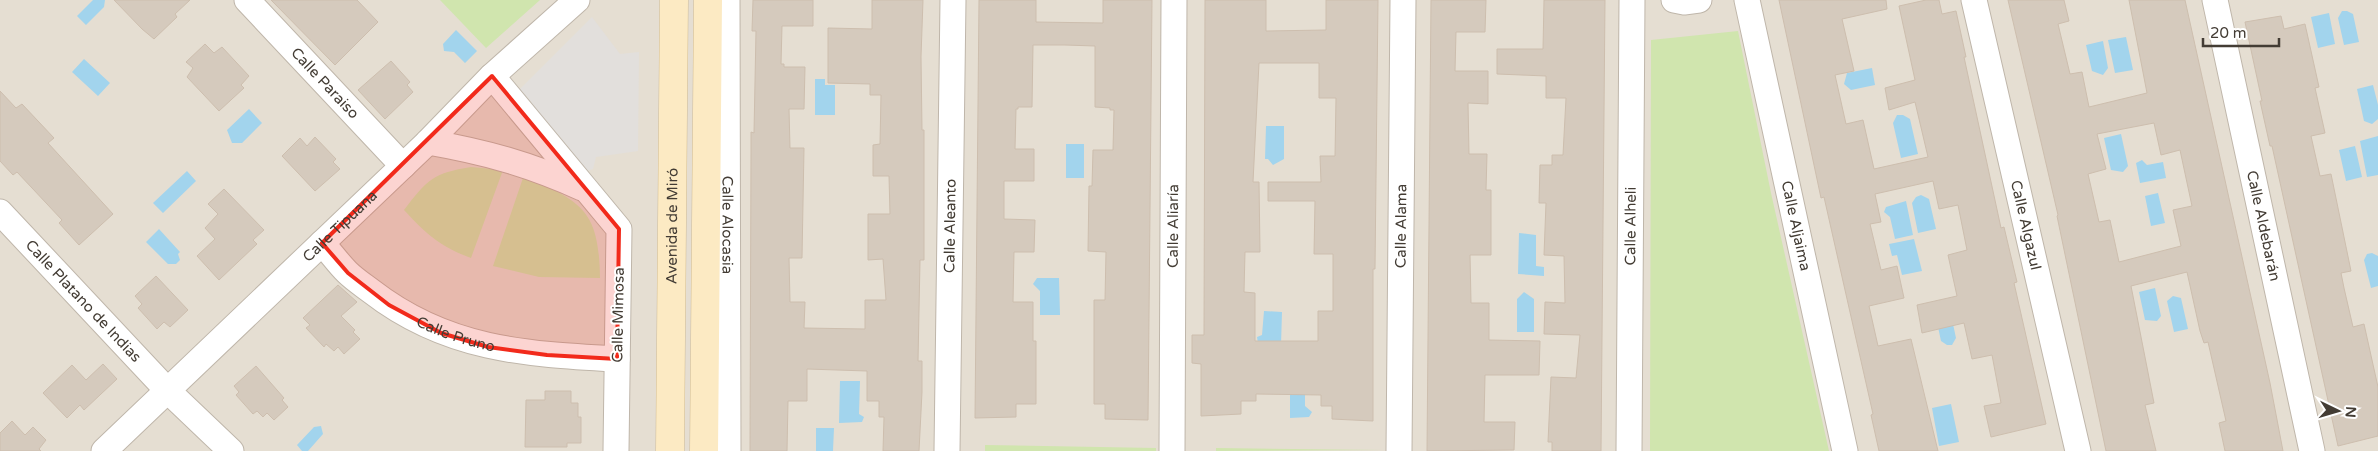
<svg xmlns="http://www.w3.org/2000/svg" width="2378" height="451" viewBox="0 0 2378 451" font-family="'Varela Round',sans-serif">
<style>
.residential{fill:#e5ded2}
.green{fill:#d0e5ae}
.parking{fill:#e2dfdc}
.water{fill:#a2d4ed}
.building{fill:#d5cabd;stroke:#cdbeae;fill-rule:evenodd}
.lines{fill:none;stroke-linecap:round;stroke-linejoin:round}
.minor-casing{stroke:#bfb6aa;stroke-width:27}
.secondary-casing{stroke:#d0bc95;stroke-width:29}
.minor{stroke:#fff;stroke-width:25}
.secondary{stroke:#fceac3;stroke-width:28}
.marked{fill:#f22a1b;fill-opacity:0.2;stroke:#f22a1b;stroke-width:4;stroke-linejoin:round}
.labels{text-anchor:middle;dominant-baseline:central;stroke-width:4;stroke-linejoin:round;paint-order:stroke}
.street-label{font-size:15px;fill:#433c34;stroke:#fff}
</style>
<rect width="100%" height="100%" fill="#f1ece4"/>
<!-- residential -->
<path class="residential" d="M0,0H2378V451H0Z"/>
<!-- green -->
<path class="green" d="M440,0H540L486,48Z
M1738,31L1771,193L1829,451H1650L1651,40Z
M471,167L503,170L471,258C441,247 426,234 404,210C427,180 433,173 471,167Z
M524,175C582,203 599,209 600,278L539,277L493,266Z
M985,445L1156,448V451H985Z
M1216,448L1383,450L1216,451Z"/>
<!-- parking -->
<path class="parking" d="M592,17L620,54L639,52L638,151L596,157L593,169L584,172L517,92Z"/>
<!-- water -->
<path class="water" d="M93,0H105L104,7L86,25L77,16Z
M2342,11H2347L2353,14L2359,42L2344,45L2338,18Z
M2329,13L2335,44L2318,48L2311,17Z
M456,30L477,51L465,63L454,52L444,51L443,44Z
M2126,37L2133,70L2115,73L2108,40Z
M2103,41L2108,68L2103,75L2092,71L2086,45Z
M84,59L110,83L98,96L72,72Z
M1872,68L1875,85L1851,90L1844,84L1847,73Z
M815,79H825V85H835V115H815Z
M2373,85L2378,105V119L2372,124L2364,121L2357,89Z
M249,109L262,123L242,143H232L227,130Z
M1897,115H1903L1910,119L1918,154L1901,158L1893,123Z
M1266,126H1284V159L1273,165L1268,159H1265Z
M2121,134L2128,166L2123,172L2111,170L2104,138Z
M2378,136V175L2367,177L2360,141Z
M1066,144H1084V178H1066Z
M2355,146L2362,177L2346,181L2339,150Z
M2142,160L2147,165L2163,162L2166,178L2140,183L2136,163Z
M187,171L196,181L163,213L153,203Z
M2158,193L2165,223L2151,226L2145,196Z
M1921,195L1929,199L1936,229L1918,233L1912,203L1916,197Z
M1906,201L1913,235L1895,239L1890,217L1884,212L1886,207Z
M159,229L180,252L178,254L180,260L176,264H168L146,242Z
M1519,233L1536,235V266L1544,267V276L1518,274Z
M1914,239L1922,271L1902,275L1897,255L1892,256L1889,244Z
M2372,253L2378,256V286L2371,288L2364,260L2367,254Z
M1037,278H1059L1060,315H1040V291L1033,284Z
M2155,288L2161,316L2157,321L2145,320L2139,292Z
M1524,292L1534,299V332H1517V299Z
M2173,296L2181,298L2188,329L2174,332L2167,301Z
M1950,310L1956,338L1952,345H1947L1941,341L1935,313Z
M1264,311L1282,312L1281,345L1258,343L1257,337L1262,335Z
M840,381H860L859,414L864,417L862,422L839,423Z
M1290,386L1305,387V406L1312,412L1309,417L1290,418Z
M1951,404L1959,442L1939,446L1932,408Z
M321,426L323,434L308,451H302L297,445L314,427Z
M816,428H834L833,451H816Z"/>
<!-- building -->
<path class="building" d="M114,0H190L175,14L177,17L154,39L142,29Z
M271,0H357L378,22L335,65Z
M753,0H813V26H782L781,64H784V67H805L804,109H789L790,148H804L802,258H789L790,302H805L804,328L865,329V300H886L883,259L868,260V214H890L889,176H873V145L880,144L881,95H870V84L828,83V28L872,29V0H923L921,57L922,130H924V260H920L918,361H922V392L919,451H883L884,417H879V401H867V371L807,369V401H788L787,451H750L751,152V132L754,133L756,31H752Z
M979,0H1036V22L1103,23V0H1152L1148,420L1105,419V404H1094V300H1105L1106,252L1088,251L1089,186H1092L1093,150H1113L1114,110H1110V108L1095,107V46L1065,45H1033L1032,107H1018V109H1016L1015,149H1034V181H1004V219L1035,220L1034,252H1014L1013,302H1033V341H1036V404H1016V417L975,418Z
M1205,0H1266V31L1326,30V0H1378L1375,269H1373V421L1332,419V406H1321V395L1256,394V401H1241V414L1201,416V364L1192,363V335H1204ZM1259,63H1319V98H1336L1335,156H1320L1321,182H1268V201H1315L1314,254H1333V311H1318V341H1255V293L1244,292L1245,252H1260L1259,182H1253Z
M1431,0H1486L1485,32H1456L1455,71H1488V104L1468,103L1469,154H1487L1486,190H1491V255H1470L1471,303H1489V340L1540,341L1539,375H1485L1484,422H1515L1514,450L1427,451Z
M1544,0H1605L1601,451H1552V442H1548L1551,377L1576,378L1580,335L1544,334L1545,302L1565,303L1564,256L1544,255L1546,203H1539L1540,165H1552V155H1563L1566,98H1546V76L1497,74V49H1543Z
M1779,0H1886L1887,9L1842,19L1854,71L1835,75L1846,124L1863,120L1874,169L1928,157L1915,102L1889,110L1885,88L1915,80L1899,6L1926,0H1939L1942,14L1956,11L1966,57H1964L2001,228L2004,227L2017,282L2014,283L2046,424L1991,437L1984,406L2001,403L1992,355L1972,359L1964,323L1922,333L1917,305L1957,296L1948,255L1967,250L1958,205L1939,209L1933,181L1875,194L1881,222L1870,224L1881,270L1897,266L1904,298L1869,306L1878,346L1911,339L1938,451H1879L1871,415L1873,414L1824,197L1821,198Z
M2008,0H2064L2069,21L2058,24L2070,74L2082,72L2089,107L2147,93L2129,0H2185L2270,383L2283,451H2225L2219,423L2226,421L2208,342L2204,343L2200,331L2187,272L2131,286L2154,403L2145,405L2156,451H2106L2057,216L2058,215ZM2154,123L2161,155L2180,150L2192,206L2173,210L2181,246L2119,262L2110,220L2099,222L2088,174L2106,169L2097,134Z
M2281,16L2284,29L2305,24L2319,87L2315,88L2325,133L2311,136L2320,176L2331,174L2351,271L2341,273L2344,288L2353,327L2364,324L2378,387V436L2338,446L2272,146H2270L2260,101H2262L2245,22Z
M205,44L214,53L222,47L249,76L241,85L244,88L219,111L187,77L193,68L186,62Z
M391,61L410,82L407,85L413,92L385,119L358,90Z
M0,91L16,108L22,104L54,138L48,143L113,214L79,245L59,223L62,220L17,172L13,175L0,161Z
M315,137L336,159L333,162L340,169L315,191L282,156L300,138L307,146Z
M224,189L264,230L253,240L257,244L219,280L197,256L215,239L205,228L218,214L208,204Z
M156,276L188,310L170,327L164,322L157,329L138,308L142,304L135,296Z
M338,285L357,302L341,316L355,330L353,332L360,339L344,354L338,347L334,351L326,344L324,347L306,328L310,325L303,318Z
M103,364L117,379L84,410L80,405L67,418L43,393L72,365L86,380Z
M256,366L284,398L282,400L288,407L274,420L267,413L263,417L257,411L253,414L236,395L239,392L234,386Z
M545,391H571V403H578V417H581V443H567V447H525L526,400H545Z
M12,421L25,435L33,427L46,440L39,449L41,451H0V433Z"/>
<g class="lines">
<!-- minor casing -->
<g class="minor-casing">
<g id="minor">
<path id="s1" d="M247,0L403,166"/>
<path id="s2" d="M727,0L728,451"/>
<path d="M1674,0L1684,2L1699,0"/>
<path id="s3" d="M1747,0L1845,451"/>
<path id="s4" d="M1974,0L2078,451"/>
<path id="s5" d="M2215,0L2312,451"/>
<path d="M492,76L619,229L616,451"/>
<path d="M428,142C485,152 529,164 582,188"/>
<path id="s6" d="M0,212L168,391L231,451"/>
<path id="s7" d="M322,243C331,253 338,263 347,272C354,279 363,285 371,291C447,350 525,354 617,359"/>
<path id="s8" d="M104,451L428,142L492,76L577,0"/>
<path id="s9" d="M947,451L953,0"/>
<path id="s10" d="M1172,451L1174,0"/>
<path id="s11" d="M1399,451L1403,0"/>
<path id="s12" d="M1629,451L1632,0"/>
</g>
</g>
<!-- secondary casing -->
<g class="secondary-casing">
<g id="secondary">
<path id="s13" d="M670,451L674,0"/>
<path d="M704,451L708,0"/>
</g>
</g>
<!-- minor -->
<use href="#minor" class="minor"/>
<!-- secondary -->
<use href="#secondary" class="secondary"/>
</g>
<!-- marked area -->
<path class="marked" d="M492,76L619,229L617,359L547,355L488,347L441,333L389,305L348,273L322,243Z"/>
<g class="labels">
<!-- street labels -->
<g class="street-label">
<text stroke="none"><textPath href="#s1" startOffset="114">Calle Paraiso</textPath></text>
<text stroke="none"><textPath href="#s13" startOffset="225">Avenida de Miró</textPath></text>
<text stroke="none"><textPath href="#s9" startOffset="225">Calle Aleanto</textPath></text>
<text stroke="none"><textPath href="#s11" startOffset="225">Calle Alama</textPath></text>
<text stroke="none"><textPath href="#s3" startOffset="231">Calle Aljaima</textPath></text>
<text stroke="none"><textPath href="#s8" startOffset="326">Calle Tipuana</textPath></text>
<text stroke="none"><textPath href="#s2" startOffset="225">Calle Alocasia</textPath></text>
<text stroke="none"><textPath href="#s10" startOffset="225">Calle Aliaría</textPath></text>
<text stroke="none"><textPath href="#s12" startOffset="225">Calle Alheli</textPath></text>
<text stroke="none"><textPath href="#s4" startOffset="231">Calle Algazul</textPath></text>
<text stroke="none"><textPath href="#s5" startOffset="231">Calle Aldebarán</textPath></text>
<text stroke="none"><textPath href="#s6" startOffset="122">Calle Platano de Indias</textPath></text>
<text transform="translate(618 315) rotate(-89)">Calle Mimosa</text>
<text stroke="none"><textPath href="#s7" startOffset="165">Calle Pruno</textPath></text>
</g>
</g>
<!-- north arrow -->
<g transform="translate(2338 411) rotate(95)" stroke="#ffffff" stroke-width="4" paint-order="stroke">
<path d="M0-4L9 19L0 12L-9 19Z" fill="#433c34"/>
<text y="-8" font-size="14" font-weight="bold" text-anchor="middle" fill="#433c34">N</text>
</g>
<!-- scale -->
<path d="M2203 38v8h76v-8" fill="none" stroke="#433c34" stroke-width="2.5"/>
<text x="2210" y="38" font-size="15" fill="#433c34" stroke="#ffffff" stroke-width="4" paint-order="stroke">20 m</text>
</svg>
